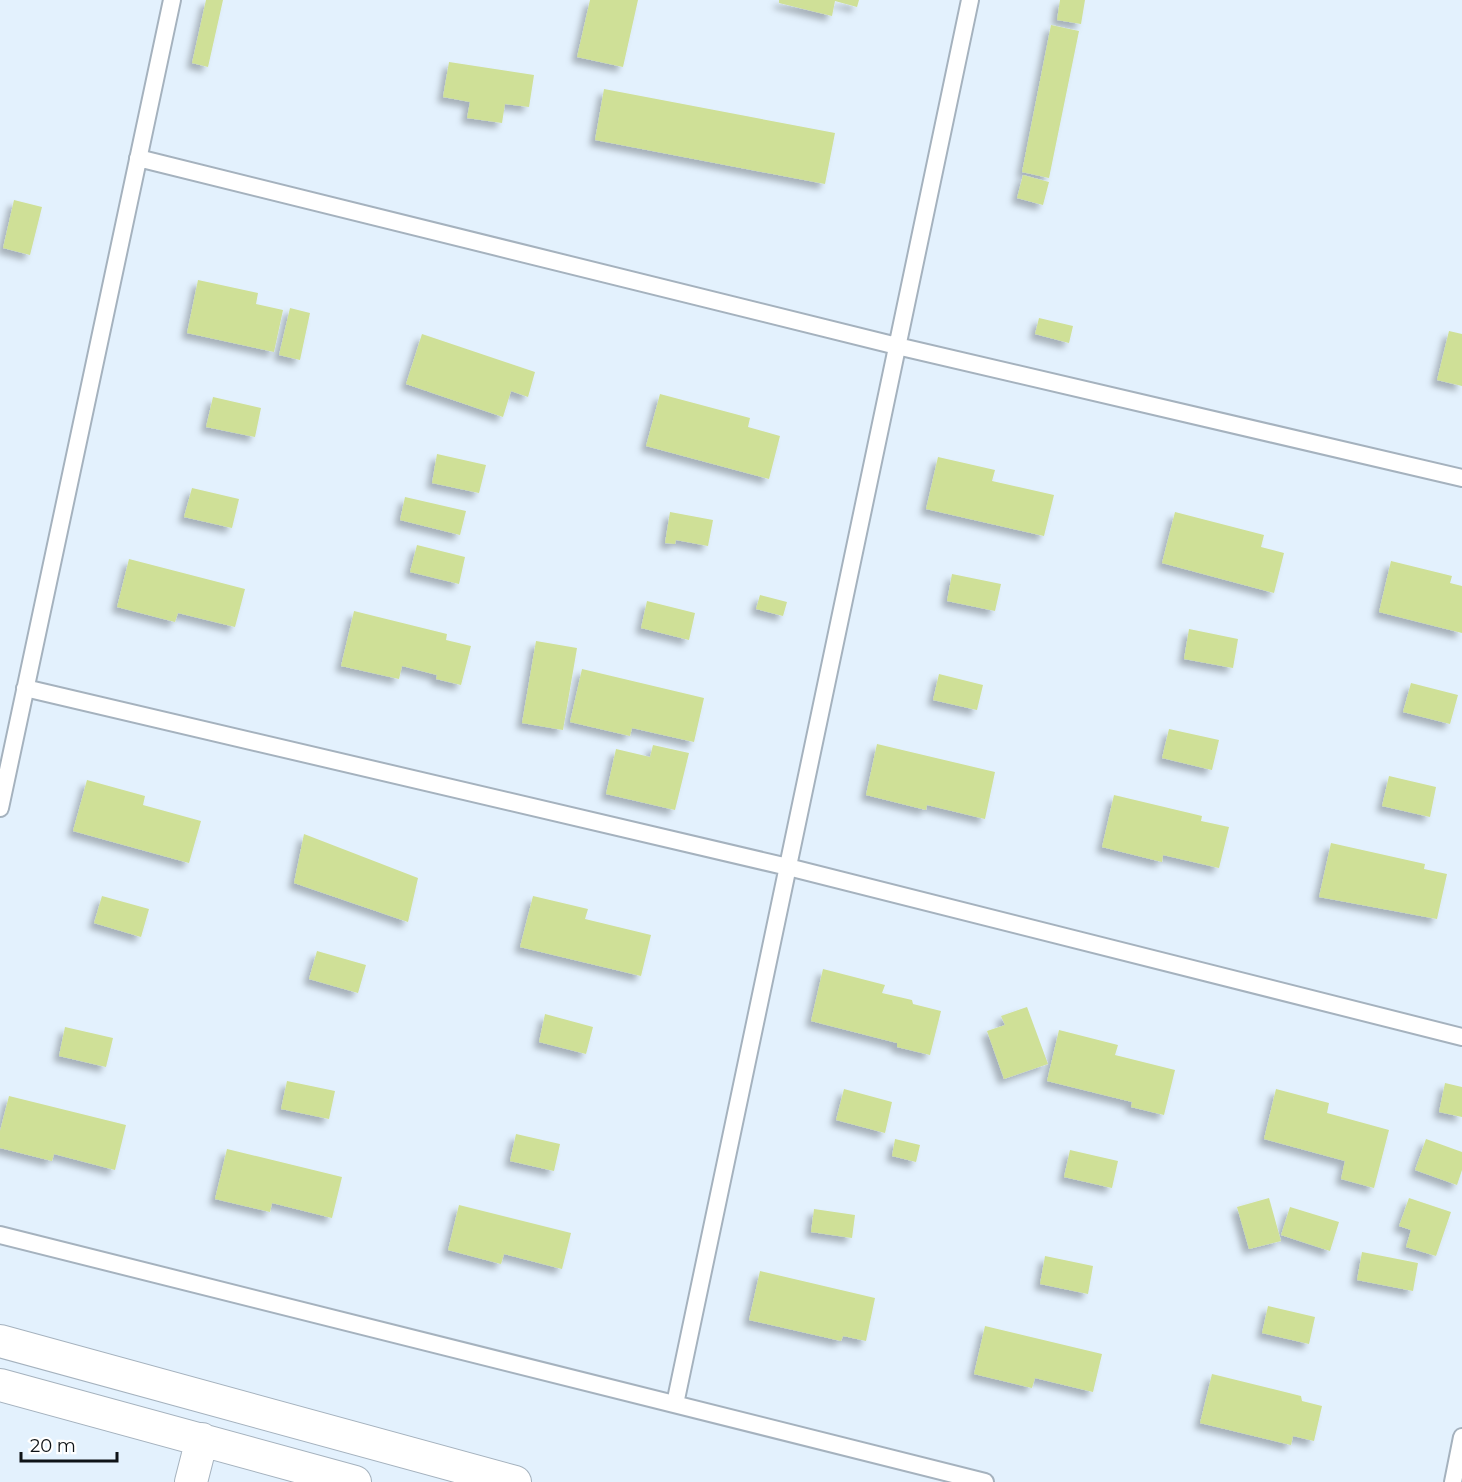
<svg xmlns="http://www.w3.org/2000/svg" width="1462" height="1482" viewBox="0 0 1462 1482" font-family="Montserrat,sans-serif">
<style>
.building{fill:#cfe097;filter:url(#shadow)}
.lines{fill:none;stroke-linecap:round;stroke-linejoin:round}
.service-casing{stroke:#a5b2be;stroke-width:20}
.minor-casing{stroke:#a5b2be;stroke-width:34}
.service{stroke:#fff;stroke-width:16}
.minor{stroke:#fff;stroke-width:32}
</style>
<defs>
<filter id="shadow"><feDropShadow dx="-5.5" dy="5.5" stdDeviation="3" flood-color="#0004"/></filter>
</defs>
<rect width="100%" height="100%" fill="#e3f1fd"/>
<!-- building -->
<path class="building" d="M206,0H223L208,67L192,63Z
M590,0H638L623,67L577,57Z
M779,0H859L857,7L835,1L832,16L779,3Z
M1060,0H1085L1081,24L1057,20Z
M1051,25L1079,31L1049,178L1022,172Z
M449,62L534,75L529,107L505,104L502,123L467,118L470,102L443,97Z
M604,89L835,133L825,184L595,140Z
M1023,175L1049,182L1043,205L1017,198Z
M14,200L42,207L30,255L3,248Z
M198,280L258,293L256,304L283,310L274,352L187,333Z
M290,308L310,313L300,360L279,355Z
M1039,318L1073,326L1069,343L1035,334Z
M1449,331L1462,334V386L1437,380Z
M422,334L535,372L528,397L511,391L503,417L406,384Z
M660,394L750,418L748,427L780,436L769,479L646,446Z
M213,397L261,408L255,437L206,427Z
M437,454L486,465L479,493L432,483Z
M938,457L995,470L992,481L1054,495L1044,536L926,509Z
M192,488L239,499L232,528L184,517Z
M405,497L466,511L460,535L400,520Z
M670,512L713,520L708,546L676,540L675,544L665,543Z
M1175,512L1264,535L1261,547L1284,553L1274,593L1162,563Z
M417,545L465,557L459,584L410,572Z
M129,559L245,589L235,627L178,613L175,622L117,607Z
M1391,561L1452,576L1450,583L1462,586V633L1379,612Z
M952,574L1001,584L995,611L947,601Z
M760,595L787,602L783,616L756,609Z
M647,601L695,613L689,640L641,628Z
M354,611L447,634L446,640L471,646L461,685L436,679L437,675L402,666L399,679L341,666Z
M1189,629L1238,639L1233,668L1184,659Z
M536,641L577,648L563,730L522,723Z
M582,669L704,698L694,742L632,728L630,736L570,722Z
M939,674L983,685L977,710L933,700Z
M1411,683L1458,695L1450,724L1403,712Z
M1169,729L1219,740L1212,770L1162,758Z
M877,744L995,772L985,819L927,805L926,810L866,795Z
M653,745L689,753L675,810L606,794L616,749L650,757Z
M1389,776L1436,787L1430,817L1382,806Z
M87,780L145,796L143,805L201,821L189,863L73,831Z
M1114,795L1202,816L1201,821L1229,827L1219,868L1163,855L1162,862L1102,847Z
M304,834L418,878L408,922L294,883Z
M1331,843L1425,864L1424,869L1447,874L1437,919L1319,897Z
M102,896L149,909L141,937L94,923Z
M533,896L588,909L585,919L651,935L641,976L520,947Z
M317,951L366,965L358,993L309,979Z
M823,969L885,985L882,993L912,1000L913,1004L941,1011L930,1055L897,1047V1043L811,1021Z
M1027,1007L1048,1064L1004,1079L987,1031L1005,1025L1001,1016Z
M545,1014L593,1027L586,1054L539,1042Z
M65,1027L113,1038L106,1067L59,1056Z
M1059,1030L1118,1045L1115,1055L1175,1070L1164,1115L1131,1107L1132,1102L1047,1081Z
M287,1081L335,1091L329,1119L281,1109Z
M1445,1083L1462,1087V1117L1439,1112Z
M844,1089L892,1102L885,1133L836,1120Z
M1276,1089L1329,1103L1327,1113L1389,1130L1374,1188L1341,1179L1345,1161L1264,1139Z
M9,1096L126,1125L115,1170L54,1154L52,1161L0,1148V1131Z
M516,1134L560,1144L554,1171L510,1161Z
M895,1139L920,1145L916,1162L892,1156Z
M1426,1139L1462,1152V1170L1457,1185L1415,1170Z
M227,1149L342,1177L332,1218L272,1203L270,1212L215,1199Z
M1070,1150L1118,1161L1112,1188L1064,1177Z
M1269,1198L1281,1241L1249,1249L1237,1207Z
M1409,1198L1451,1212L1436,1256L1406,1247L1411,1230L1399,1226Z
M459,1205L571,1233L562,1269L504,1254L501,1264L448,1250Z
M1290,1207L1339,1222L1330,1251L1281,1235Z
M814,1209L855,1215L852,1238L811,1232Z
M1362,1252L1418,1263L1413,1291L1357,1280Z
M1045,1256L1093,1266L1088,1294L1040,1284Z
M760,1271L875,1298L866,1341L843,1336L841,1341L749,1320Z
M1268,1306L1315,1317L1309,1344L1262,1333Z
M985,1326L1102,1354L1093,1392L1035,1378L1032,1388L974,1374Z
M1212,1374L1301,1396L1302,1401L1322,1406L1314,1441L1293,1436L1291,1445L1200,1423Z"/>
<g class="lines">
<!-- service casing -->
<g class="service-casing">
<path id="service" d="M138,158L897,346L1462,478
M25,688L788,867L1462,1037
M0,808L172,0
M0,1235L985,1482
M675,1404L970,0
M1453,1482L1462,1437"/>
</g>
<!-- minor casing -->
<g class="minor-casing">
<path id="minor" d="M0,1341L515,1482
M0,1385L355,1482
M191,1482L202,1439"/>
</g>
<!-- service -->
<use href="#service" class="service"/>
<!-- minor -->
<use href="#minor" class="minor"/>
</g>
<!-- scale -->
<path d="M21 1452v9h96v-9" fill="none" stroke="#0e1317" stroke-width="3"/>
<text x="30" y="1452" font-size="18" fill="#0e1317" stroke="#ffffff" stroke-width="4.5" paint-order="stroke">20 m</text>
</svg>
